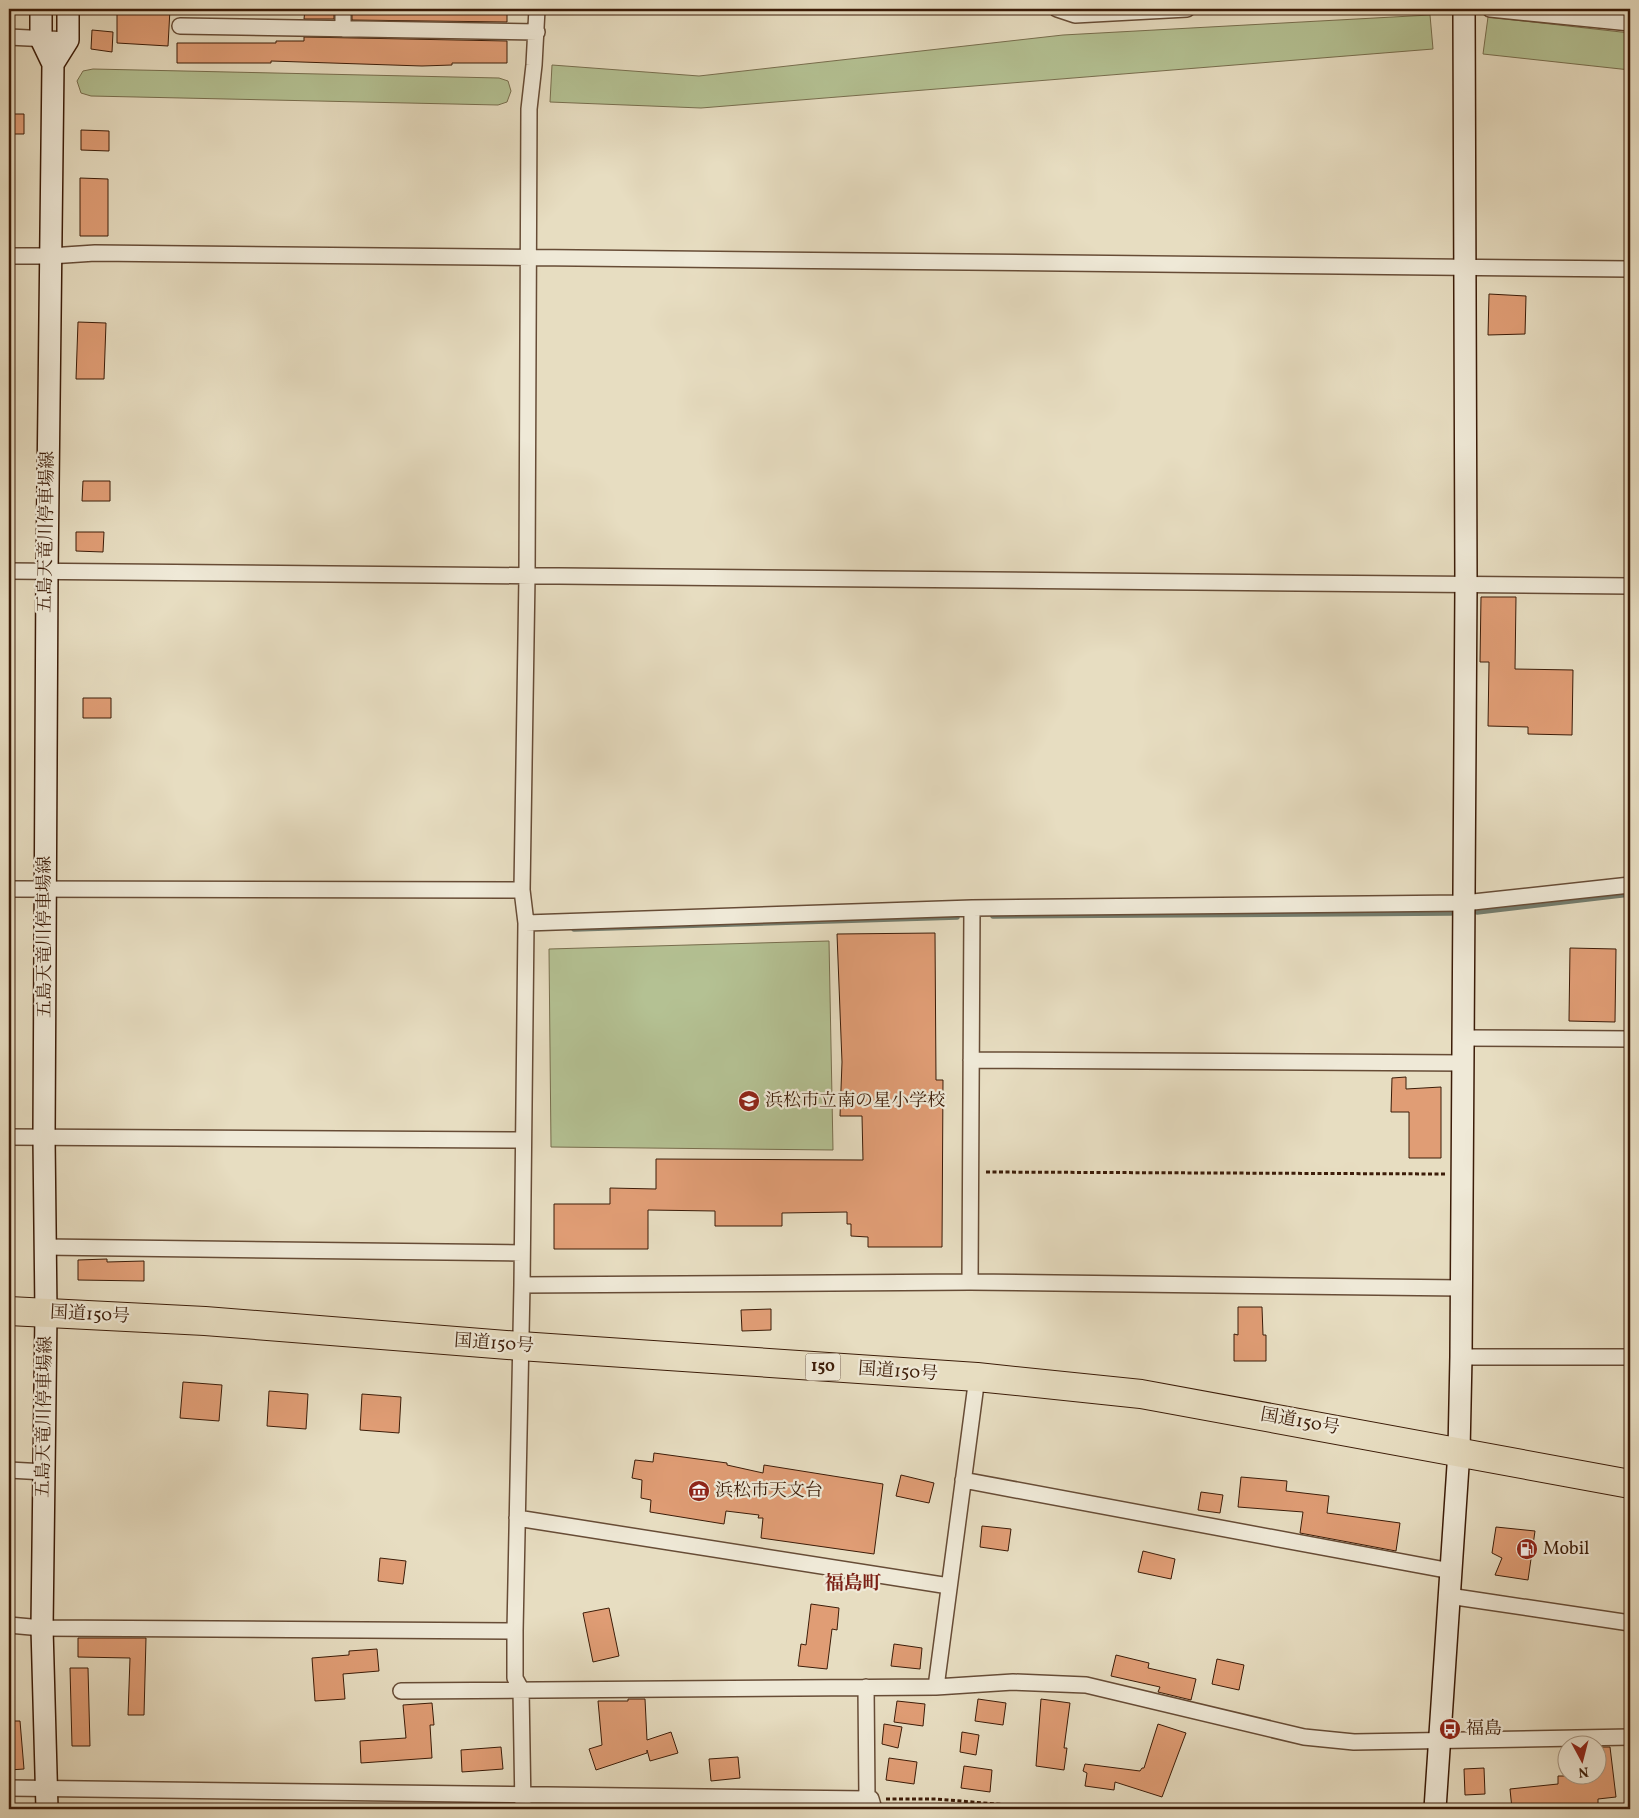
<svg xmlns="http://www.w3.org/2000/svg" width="1639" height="1818" viewBox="0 0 1639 1818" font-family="Vollkorn,'Noto Serif JP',serif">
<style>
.green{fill:#b4c193;stroke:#786e4e}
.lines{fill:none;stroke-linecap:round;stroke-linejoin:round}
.stream{stroke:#737c6d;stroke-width:5.5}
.building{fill:#e09d75;stroke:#3c1c08}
.street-casing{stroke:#674c36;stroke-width:18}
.secondary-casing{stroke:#3c1c08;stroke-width:24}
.highway-casing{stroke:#3c1c08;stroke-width:30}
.path{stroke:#3c1c08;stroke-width:3;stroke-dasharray:4 2.5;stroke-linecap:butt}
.street{stroke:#efe9d7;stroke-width:15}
.secondary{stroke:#efe9d7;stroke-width:21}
.highway{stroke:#e7ddc1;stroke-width:28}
.labels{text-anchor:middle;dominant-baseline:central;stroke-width:4.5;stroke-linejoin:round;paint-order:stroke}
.shield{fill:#efe9d7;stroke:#725a46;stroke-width:1}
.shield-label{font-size:16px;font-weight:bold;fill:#3c1c08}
.street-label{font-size:18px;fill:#3c1c08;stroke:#efe9d7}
.poi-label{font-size:18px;fill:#3c1c08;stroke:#efe9d7;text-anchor:start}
.neighbourhood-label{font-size:19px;font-weight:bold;fill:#7a1f14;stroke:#efe9d7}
</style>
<rect width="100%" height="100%" fill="#e7ddc1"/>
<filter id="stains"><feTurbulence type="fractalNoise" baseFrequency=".004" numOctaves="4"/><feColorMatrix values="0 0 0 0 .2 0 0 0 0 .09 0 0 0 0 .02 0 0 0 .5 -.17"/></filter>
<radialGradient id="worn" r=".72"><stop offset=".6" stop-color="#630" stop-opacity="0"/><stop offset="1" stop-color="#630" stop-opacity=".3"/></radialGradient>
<!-- green -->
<path class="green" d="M1430,15L1433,49L701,108L550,102L552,65L699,76L1063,35Z
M1488,17L1630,33V70L1483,54Z
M93,69L499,78L508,81L511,91L507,102L498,105L91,96L81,93L77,81L83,71Z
M829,941L833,1150L551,1147L549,949Z"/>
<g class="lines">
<!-- stream -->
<path class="stream" d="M1477,912L1630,894
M993,916L1451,913
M574,929L957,917"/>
</g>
<!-- building -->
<path class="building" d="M117,9H170L168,46L117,43Z
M305,9H334V19H304Z
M352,9H507V22L352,20Z
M92,30L113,32L112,52L91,49Z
M304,37L507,41V63H452V65L422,66L271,61V63H177V43H276V41H304Z
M9,114H24V134H9Z
M81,130L109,131V151L81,150Z
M80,178L108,179V236H80Z
M1489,294L1526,296L1525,334L1488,335Z
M78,322L106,323L104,379H76Z
M83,481H110V501H82Z
M76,532H104L103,552L76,551Z
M1481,597H1516L1515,669L1573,670L1572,735L1528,734V727L1488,726L1489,662H1480Z
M83,698H111V718H83Z
M935,933L936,1080H943L942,1247H868V1237L851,1236V1224H847V1212L782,1213V1226H715V1211L648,1210V1249H554V1204H610V1188L656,1189V1159L863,1160L862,1116H840L842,1062L837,934Z
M1570,948L1616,949L1615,1022L1569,1021Z
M1406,1077V1089L1441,1087V1158H1409V1112H1391L1392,1078Z
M107,1259V1262L144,1261V1281L78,1280V1260Z
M1238,1307H1262L1263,1335H1266V1361H1234V1334L1238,1335Z
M771,1309V1330L742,1331L741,1310Z
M183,1382L222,1385L219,1421L180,1418Z
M269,1391L308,1394L306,1429L267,1426Z
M362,1394L401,1397L399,1433L360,1430Z
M654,1453L727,1463V1465L763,1473L764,1465L883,1484L874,1554L761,1538L763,1518H758L759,1515L726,1511L724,1524L650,1512L651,1500L641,1498L642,1480L632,1478L635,1460L653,1462Z
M901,1475L934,1483L929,1503L896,1496Z
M1241,1477L1287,1481L1286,1491L1329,1496L1327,1513L1400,1523L1396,1551L1300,1533L1303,1512L1238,1507Z
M1201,1492L1223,1495L1220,1513L1198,1510Z
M982,1526L1011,1529L1008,1551L980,1547Z
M1496,1527L1535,1531L1528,1580L1495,1575L1502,1558L1492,1553Z
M1143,1551L1175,1559L1171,1579L1138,1572Z
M380,1558L406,1561L403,1584L378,1581Z
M811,1604L839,1608L837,1630L832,1629L827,1669L798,1666L801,1644L806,1645Z
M609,1608L619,1656L593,1662L583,1613Z
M78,1638H146L144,1715H128L130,1658L78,1657Z
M894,1644L922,1648L920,1669L891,1666Z
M377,1649L379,1671L343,1674L345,1699L315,1701L312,1658L349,1655V1651Z
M1116,1655L1149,1663L1148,1668L1196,1679L1191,1700L1158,1692L1160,1687L1111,1676Z
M1217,1659L1244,1665L1239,1690L1212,1684Z
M70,1668H88L90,1746H72Z
M628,1699H645L647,1740L671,1732L678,1753L650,1761L647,1750V1753L596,1770L589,1749L602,1745L598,1701H628Z
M978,1699L1006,1703L1003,1725L975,1721Z
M1041,1699L1070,1703L1064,1748H1067L1064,1770L1036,1766Z
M897,1701L925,1704L923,1726L894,1722Z
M432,1703L434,1725H430L432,1758L361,1763L360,1741L406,1738L403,1705Z
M9,1721H20L24,1769L9,1770Z
M884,1724L902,1727L898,1748L882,1744Z
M1158,1724L1186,1733L1162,1797L1115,1782L1114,1790L1085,1786L1087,1773L1083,1771L1085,1764L1140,1771L1142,1768H1144Z
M962,1732L979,1735L976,1755L960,1752Z
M501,1747L503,1769L462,1772L461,1750Z
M1596,1747H1610L1616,1797L1598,1799V1809H1512L1510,1789L1558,1784V1776H1596Z
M738,1757L740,1778L711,1781L709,1759Z
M889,1758L917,1762L914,1784L886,1780Z
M964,1766L992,1770L990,1792L961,1788Z
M1484,1768L1485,1794L1465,1795L1464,1769Z"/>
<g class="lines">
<!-- street casing -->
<g class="street-casing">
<path id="street" d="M343,9V29
M1057,9L1075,15L1187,9
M1490,9L1630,23
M180,26L537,32
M9,37L68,40
M9,256H50L95,253L1630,269
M9,571L1630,586
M9,889L522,890
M526,923L972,908L1464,903L1630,885
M1464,1038L1630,1039
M971,1060L1464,1063
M9,1137L523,1140
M45,1247L522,1253
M970,1282L972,908
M522,1285L970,1282L1462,1288
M1461,1357H1630
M9,1470L45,1472
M963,1480L1451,1571
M517,1518L949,1586
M1449,1596L1630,1623
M9,1625L42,1628L515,1631
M866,1687L867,1799
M936,1687L977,1377
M401,1691L936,1687L1013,1682L1086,1685L1304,1737L1354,1742L1630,1737
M9,1788L867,1799H871L874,1809
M523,1809L521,1689L515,1678V1631L522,1285L526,923L522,890L527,576L529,109L534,65L537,9"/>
</g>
<!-- secondary casing -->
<g class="secondary-casing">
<path id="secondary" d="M41,9V39L53,64L47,571L44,1138L46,1313L42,1628L47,1809
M53,64L68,40V9
M1435,1809L1459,1451L1461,1357L1466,585L1464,9"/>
</g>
<!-- highway casing -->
<g class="highway-casing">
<path id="highway" d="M9,1311L205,1321L520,1346L977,1377L1141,1394L1630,1484"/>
</g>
<!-- path -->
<path class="path" d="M986,1172L1445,1174
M886,1799H936L1057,1809"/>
<!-- street -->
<use href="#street" class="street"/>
<!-- secondary -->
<use href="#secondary" class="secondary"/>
<!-- highway -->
<use href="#highway" class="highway"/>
</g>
<!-- icons -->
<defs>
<g id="school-disc" transform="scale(1.125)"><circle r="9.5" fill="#8f2418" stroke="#efe9d7"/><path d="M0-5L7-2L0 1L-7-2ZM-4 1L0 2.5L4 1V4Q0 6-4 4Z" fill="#fff"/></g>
<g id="museum-disc" transform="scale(1.125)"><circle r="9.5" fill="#8f2418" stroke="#efe9d7"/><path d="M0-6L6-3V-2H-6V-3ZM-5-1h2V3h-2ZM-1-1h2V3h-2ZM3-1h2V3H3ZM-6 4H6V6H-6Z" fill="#fff"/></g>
<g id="fuel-disc" transform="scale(1.125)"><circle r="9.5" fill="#8f2418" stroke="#efe9d7"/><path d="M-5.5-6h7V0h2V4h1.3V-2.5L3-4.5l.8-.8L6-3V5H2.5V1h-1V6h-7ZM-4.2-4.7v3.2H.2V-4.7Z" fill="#fff"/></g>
<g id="bus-disc" transform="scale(1.125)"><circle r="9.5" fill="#8f2418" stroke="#efe9d7"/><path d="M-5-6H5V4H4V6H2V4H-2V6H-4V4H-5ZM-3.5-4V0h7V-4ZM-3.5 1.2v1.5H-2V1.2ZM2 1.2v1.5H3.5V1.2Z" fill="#fff"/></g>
</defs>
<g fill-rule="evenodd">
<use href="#school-disc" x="749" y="1101"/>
<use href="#museum-disc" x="699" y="1491"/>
<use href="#fuel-disc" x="1527" y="1549"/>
<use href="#bus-disc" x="1450" y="1729"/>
</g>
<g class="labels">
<!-- shield labels -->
<rect class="shield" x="805.5" y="1353.5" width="35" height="27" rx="4"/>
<g class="shield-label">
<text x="823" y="1367">150</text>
</g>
<!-- street labels -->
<g class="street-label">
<text transform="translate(47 532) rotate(-89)">五島天竜川停車場線</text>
<text transform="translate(45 937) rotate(-90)">五島天竜川停車場線</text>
<text transform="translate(90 1315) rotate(3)">国道150号</text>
<text transform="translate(494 1344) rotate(4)">国道150号</text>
<text transform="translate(898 1372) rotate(4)">国道150号</text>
<text transform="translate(45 1417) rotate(-89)">五島天竜川停車場線</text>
<text transform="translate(1300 1422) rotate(10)">国道150号</text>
</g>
<!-- poi labels -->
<g class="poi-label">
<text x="765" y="1101">浜松市立南の星小学校</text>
<text x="715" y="1491">浜松市天文台</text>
<text x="1543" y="1549">Mobil</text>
<text x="1466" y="1729">福島</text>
</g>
<!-- neighbourhood labels -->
<g class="neighbourhood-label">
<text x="853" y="1584">福島町</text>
</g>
</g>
<!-- margin -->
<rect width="1639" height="1818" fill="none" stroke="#e7ddc1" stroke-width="30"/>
<rect x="10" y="10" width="1619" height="1798" fill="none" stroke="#3c1c08" stroke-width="2.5"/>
<rect x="15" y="15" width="1609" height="1788" fill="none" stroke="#3c1c08"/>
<!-- north arrow -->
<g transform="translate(1582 1760) rotate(173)"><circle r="24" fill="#efe9d7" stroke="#a79784"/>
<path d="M0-4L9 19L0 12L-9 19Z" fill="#8f2418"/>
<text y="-8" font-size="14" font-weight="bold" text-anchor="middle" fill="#3c1c08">N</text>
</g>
<rect width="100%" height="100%" filter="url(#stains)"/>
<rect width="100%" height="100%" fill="url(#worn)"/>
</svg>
